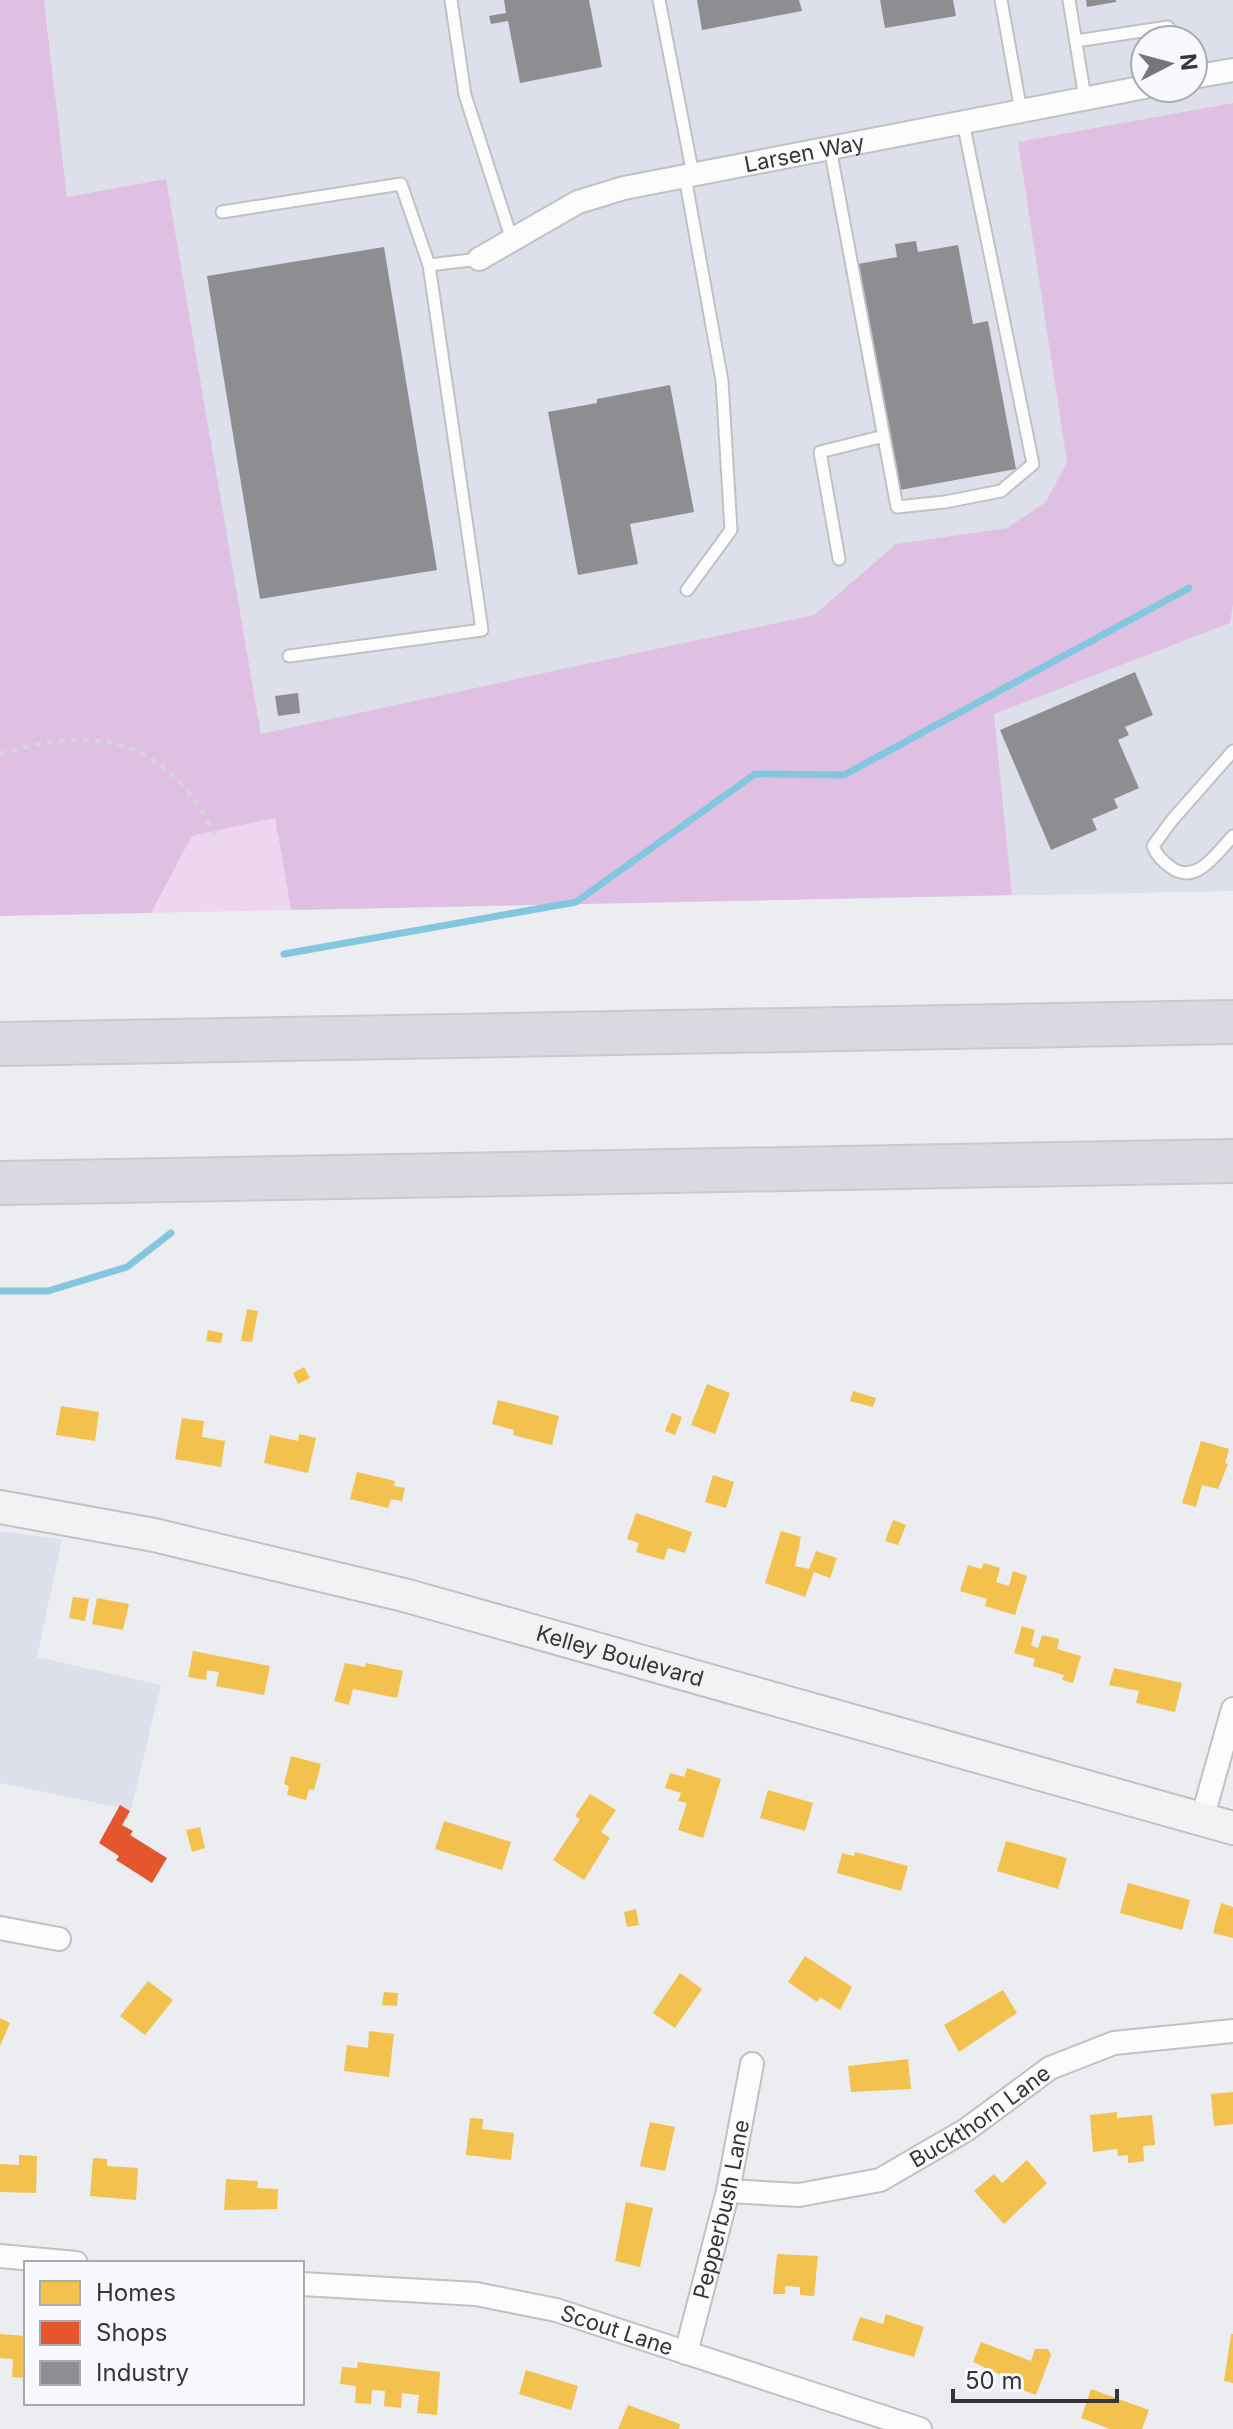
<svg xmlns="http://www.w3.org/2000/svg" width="1233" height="2429" viewBox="0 0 1233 2429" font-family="Inter,sans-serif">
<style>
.built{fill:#dde0ea;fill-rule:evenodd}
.green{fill:#efd6f0}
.forest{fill:#e0c0e2}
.homes{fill:#f2c14e}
.shops{fill:#e4572e}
.industry{fill:#8d8d92}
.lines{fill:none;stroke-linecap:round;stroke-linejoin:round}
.stream{stroke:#82c7df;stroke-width:7}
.lane-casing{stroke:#c0c1c4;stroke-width:15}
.street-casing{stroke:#c0c1c4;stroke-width:26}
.secondary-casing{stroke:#c0c1c4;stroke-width:36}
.highway-casing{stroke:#c8c9cb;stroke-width:46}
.path{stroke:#d6d6d8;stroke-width:4;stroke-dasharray:6 6;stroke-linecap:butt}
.lane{stroke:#fcfcfd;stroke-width:11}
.street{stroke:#fcfcfd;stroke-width:22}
.secondary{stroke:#f2f1f4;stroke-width:32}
.highway{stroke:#dbd8e1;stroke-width:42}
.labels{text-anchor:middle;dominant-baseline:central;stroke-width:8;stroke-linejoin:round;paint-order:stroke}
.street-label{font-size:22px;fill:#353639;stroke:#f8f9ff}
</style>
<rect width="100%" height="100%" fill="#ecedf1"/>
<!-- built -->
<path class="built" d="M44,0H1233V891L291,910L166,180L67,197ZM1145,40H1193V88H1145Z
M0,1531L62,1539L37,1657L161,1685L131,1810L0,1783Z"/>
<!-- green -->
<path class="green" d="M275,818L291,910L151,913L192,836Z"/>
<!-- forest -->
<path class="forest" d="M0,0H44L67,197L166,179L261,734L814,615L896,544L1007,528L1046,502L1067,462L1018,142L1233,103V604L1230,623L994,714L1012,895L291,910L275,818L192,836L151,913L0,916Z"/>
<!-- homes -->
<path class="homes" d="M247,1309L258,1311L252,1342L241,1341Z
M208,1330L223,1333L221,1343L206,1341Z
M304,1367L310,1378L298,1384L293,1373Z
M707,1384L730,1393L715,1434L691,1425Z
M853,1391L876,1398L873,1407L850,1401Z
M498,1400L559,1416L552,1445L513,1435L514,1430L492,1424Z
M61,1406L99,1412L95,1441L56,1435Z
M672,1413L682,1417L675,1435L665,1431Z
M182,1418L204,1421L202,1437L225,1441L221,1467L175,1459Z
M299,1434L316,1438L308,1473L264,1463L270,1435L298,1441Z
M1201,1441L1229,1449L1225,1463L1228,1464L1218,1489L1202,1485L1196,1507L1182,1503Z
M357,1472L395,1481L394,1486L405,1488L402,1501L391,1499L388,1508L350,1499Z
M713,1475L734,1482L726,1508L705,1502Z
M636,1513L692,1532L685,1553L668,1548L664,1560L636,1552L639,1543L627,1539Z
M893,1520L906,1525L898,1545L885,1541Z
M781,1531L801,1537L795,1566L809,1569L816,1551L837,1558L830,1578L814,1572L805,1597L765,1583Z
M984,1563L1000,1568L996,1582L1009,1586L1013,1571L1027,1576L1015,1615L985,1606L987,1599L960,1591L968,1565L981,1569Z
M73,1597L89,1599L85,1621L69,1618Z
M97,1598L129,1604L123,1630L92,1624Z
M1022,1626L1035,1630L1031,1645L1038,1648L1042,1635L1059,1639L1057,1649L1081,1656L1073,1683L1062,1680L1064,1675L1033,1666L1035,1659L1014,1653Z
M193,1651L270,1666L264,1695L216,1686L219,1672L207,1670L206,1680L188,1677Z
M345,1663L365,1667L366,1663L403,1671L397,1698L353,1689L349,1705L334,1701Z
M1114,1668L1182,1683L1175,1712L1136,1703L1139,1691L1109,1685Z
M291,1756L321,1764L314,1790L309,1789L306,1800L287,1795L289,1786L284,1784Z
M687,1768L721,1779L703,1838L678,1830L687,1803L678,1801L681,1793L665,1788L670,1773L684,1777Z
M768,1790L813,1803L805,1831L760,1818Z
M590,1794L616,1810L601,1832L610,1838L584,1880L553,1860L580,1819L575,1816Z
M444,1821L511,1842L502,1870L435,1849Z
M200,1827L205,1848L192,1852L186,1830Z
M1006,1841L1067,1858L1058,1889L997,1871Z
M855,1852L908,1866L901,1891L837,1873L842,1853L854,1856Z
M1128,1883L1190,1900L1182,1930L1120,1913Z
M1221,1903L1233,1907V1938L1213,1933Z
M636,1909L639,1925L627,1927L624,1912Z
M805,1956L852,1987L840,2010L820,1997L817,2002L788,1982Z
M680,1973L702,1989L675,2028L653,2013Z
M148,1981L173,2000L145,2035L120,2016Z
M1003,1990L1017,2013L959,2052L944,2025Z
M384,1992L398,1993L397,2006L382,2005Z
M0,2018L10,2023L0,2046Z
M369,2031L394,2034L389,2077L344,2071L347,2045L368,2048Z
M908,2059L911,2089L851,2092L848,2066Z
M1233,2092V2124L1214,2126L1211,2094Z
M1117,2112V2118L1152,2115L1155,2145L1143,2146L1144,2161L1128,2163V2155L1118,2156L1117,2149L1093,2152L1090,2115Z
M470,2118L483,2119L482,2129L514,2133L511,2160L466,2155Z
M650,2122L675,2127L665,2171L640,2166Z
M19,2155L37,2156L36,2193L0,2192V2164L19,2165Z
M93,2158L107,2159V2166L138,2168L136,2200L90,2196Z
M1027,2160L1047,2183L1004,2224L974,2191L994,2174L1002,2183Z
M226,2179L258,2181L257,2188L278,2189L277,2209L224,2210Z
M626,2202L653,2208L640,2267L615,2261Z
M777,2254L818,2256L814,2296L800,2295V2287L785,2286V2294H773Z
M886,2314L924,2327L914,2357L852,2340L860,2317L883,2324Z
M0,2334L26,2336V2378L12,2377L13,2359L0,2358Z
M1231,2334H1233V2383L1224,2381Z
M981,2342L1031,2361L1035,2349H1048L1051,2355L1036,2395L1003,2383L1005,2377L973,2362Z
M358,2362L440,2372L437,2415L417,2413L419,2395L402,2393L401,2408L384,2406L385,2391L372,2390L371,2404L355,2403L356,2386L340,2384L342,2367L357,2368Z
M526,2370L578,2386L571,2410L519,2394Z
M1091,2389L1149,2410L1142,2429H1110L1081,2418Z
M628,2405L680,2424L679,2429H618Z"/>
<!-- shops -->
<path class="shops" d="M120,1805L130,1811L122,1825L133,1831L130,1835L167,1858L152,1883L116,1860L119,1856L99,1843Z"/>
<!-- industry -->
<path class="industry" d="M504,0H589L602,67L520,83L508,21L491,24L489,16L506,13Z
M697,0H799L802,11L702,30Z
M880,0H953L956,16L885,28Z
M1086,0H1116V2L1087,7Z
M916,241L918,252L958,245L973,324L988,321L1016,469L900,490L858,264L897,257L895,244Z
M384,247L437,570L260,599L207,276Z
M670,385L694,512L630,524L638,564L578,575L548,412L597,403V399Z
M1135,672L1153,715L1125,727L1129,735L1118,740L1139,788L1114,799L1118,808L1092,819L1097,830L1051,850L1000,730Z
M298,693L300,713L278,716L275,696Z"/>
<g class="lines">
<!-- stream -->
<path class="stream" d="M284,954L576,902L755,774L844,775L1189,588
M0,1291H48L127,1267L171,1233"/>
<!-- lane casing -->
<g class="lane-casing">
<path id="lane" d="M451,0L465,95L512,240
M659,0L693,175
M1001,0L1021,111
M1069,0L1085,98
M1076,41L1168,27L1175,40
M830,148L897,507L945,502L1001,491L1033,464L963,122
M685,177L722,381L731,530L687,590
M222,212L401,184L429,265
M839,559L820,452L884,436
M289,656L482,630L429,265L479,259
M1233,751L1173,819L1153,846C1157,856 1161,859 1169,866C1195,887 1215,855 1233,836"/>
</g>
<!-- street casing -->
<g class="street-casing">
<g id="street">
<path d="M1193,77L1233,70"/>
<path id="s1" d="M479,259L578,202L624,188L1145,87"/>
<path d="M1202,1819L1233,1709"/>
<path d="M0,1928L59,1939"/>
<path id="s2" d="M728,2191L799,2195L880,2180L966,2130L1050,2068L1114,2043L1233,2031"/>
<path d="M0,2256L76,2263"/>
<path id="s3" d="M302,2284L476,2294L556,2310L920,2429"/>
<path id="s4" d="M686,2353L728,2191L752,2064"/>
</g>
</g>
<!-- secondary casing -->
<g class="secondary-casing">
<g id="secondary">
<path id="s5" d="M0,1507L154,1535L404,1595L1233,1828"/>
</g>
</g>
<!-- highway casing -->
<g class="highway-casing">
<path id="highway" d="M0,1044L1233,1022
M0,1183L1233,1161"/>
</g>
<!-- path -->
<path class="path" d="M0,754C100,722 173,742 218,842"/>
<!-- lane -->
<use href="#lane" class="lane"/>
<!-- street -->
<use href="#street" class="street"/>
<!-- secondary -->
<use href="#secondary" class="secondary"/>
<!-- highway -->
<use href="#highway" class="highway"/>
</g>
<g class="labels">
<!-- street labels -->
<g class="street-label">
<text stroke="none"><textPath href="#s1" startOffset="346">Larsen Way</textPath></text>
<text stroke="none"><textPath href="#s5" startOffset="638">Kelley Boulevard</textPath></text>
<text stroke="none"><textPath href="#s2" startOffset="272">Buckthorn Lane</textPath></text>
<text stroke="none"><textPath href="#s4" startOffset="148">Pepperbush Lane</textPath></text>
<text stroke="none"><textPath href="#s3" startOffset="320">Scout Lane</textPath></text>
</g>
</g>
<!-- legend -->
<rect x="24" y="2261" width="280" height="144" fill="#f8f9ff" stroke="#aaabb0" stroke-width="2"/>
<rect x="40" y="2281" width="40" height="24" fill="#f2c14e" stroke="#aaabb0" stroke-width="2"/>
<text x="96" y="2301" font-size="24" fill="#353639">Homes</text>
<rect x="40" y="2321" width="40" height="24" fill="#e4572e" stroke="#aaabb0" stroke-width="2"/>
<text x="96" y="2341" font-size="24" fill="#353639">Shops</text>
<rect x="40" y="2361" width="40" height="24" fill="#8d8d92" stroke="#aaabb0" stroke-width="2"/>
<text x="96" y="2381" font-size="24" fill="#353639">Industry</text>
<!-- north arrow -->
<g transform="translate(1169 64) rotate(84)"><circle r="38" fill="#f8f9ff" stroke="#aaabb0" stroke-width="2"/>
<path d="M0-6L14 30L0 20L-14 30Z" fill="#757679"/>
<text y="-12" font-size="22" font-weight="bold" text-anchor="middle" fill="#353639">N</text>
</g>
<!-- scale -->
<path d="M953 2389v12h164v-12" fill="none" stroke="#353639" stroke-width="4"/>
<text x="965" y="2389" font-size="24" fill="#353639" stroke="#f8f9ff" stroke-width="6" paint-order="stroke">50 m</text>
</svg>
